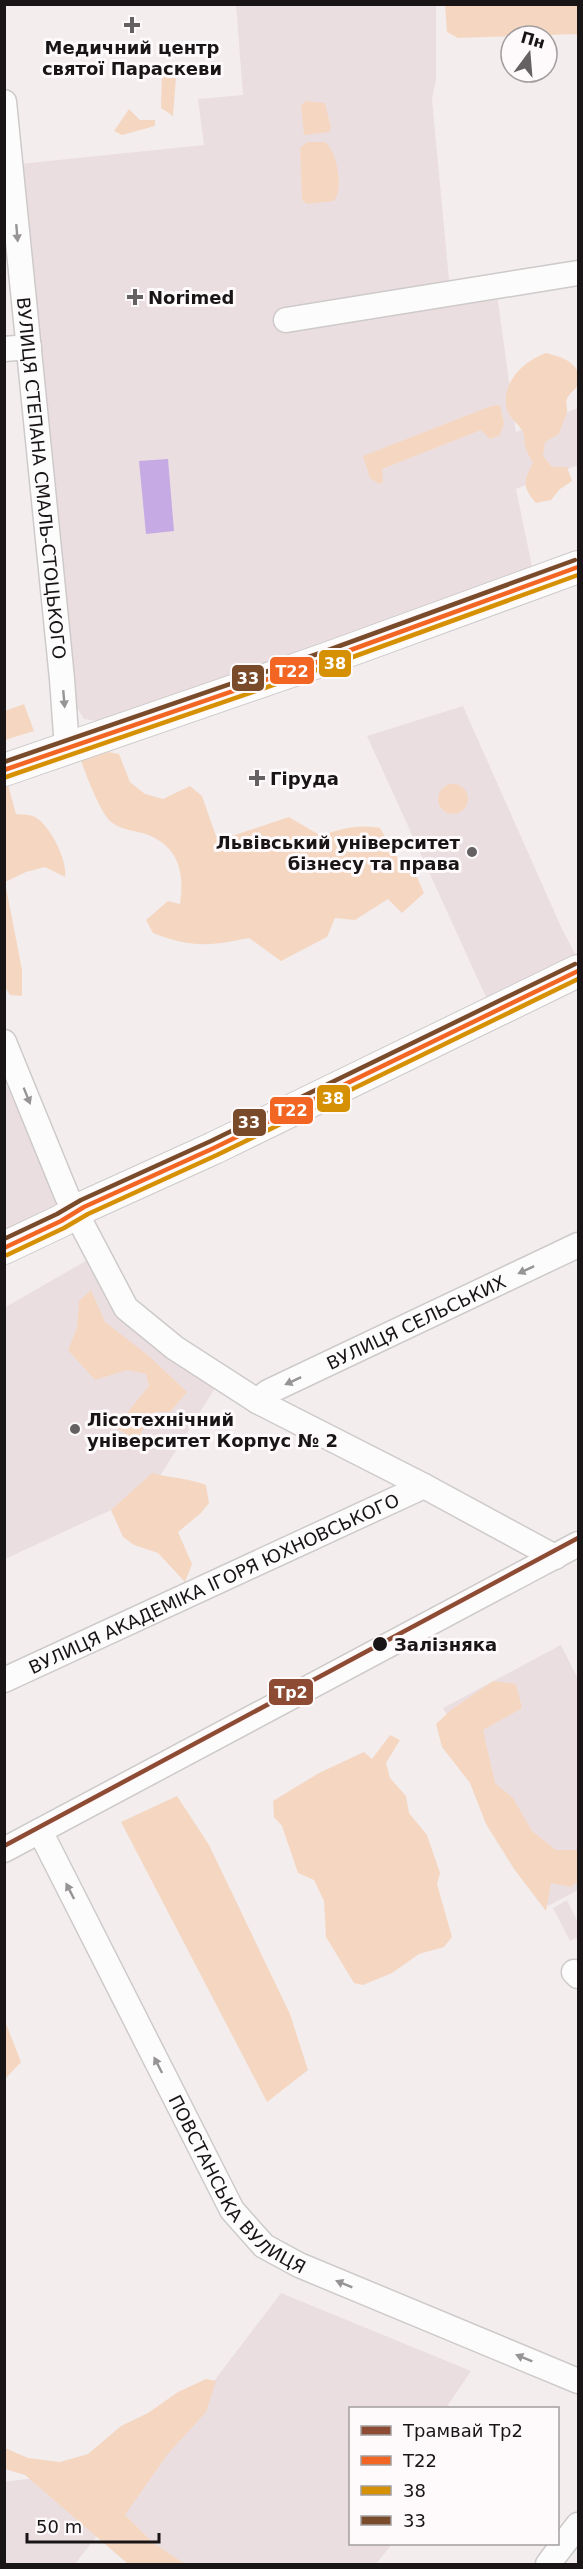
<svg xmlns="http://www.w3.org/2000/svg" width="583" height="2569" viewBox="0 0 583 2569" font-family="'DejaVu Sans',sans-serif">
<style>
.built{fill:#ebdee1}
.green{fill:#f5d7c1}
.water{fill:#c6aae4}
.lines{fill:none;stroke-linecap:round;stroke-linejoin:round}
.minor-casing{stroke:#cecaca;stroke-width:27}
.major-casing{stroke:#cecaca;stroke-width:34}
.minor{stroke:#fdfcfc;stroke-width:24}
.major{stroke:#fdfcfc;stroke-width:32}
.bus-1-casing{stroke:#fef9fa;stroke-width:9}
.bus-2-casing{stroke:#fef9fa;stroke-width:9}
.bus-3-casing{stroke:#fef9fa;stroke-width:9}
.bus-1{stroke:#f26522;stroke-width:4.5}
.bus-2{stroke:#d69003;stroke-width:4.5}
.bus-3{stroke:#7a4b2a;stroke-width:4.5}
.tram-1-casing{stroke:#fef9fa;stroke-width:9}
.tram-1{stroke:#8e4b34;stroke-width:4.5}
.oneway{fill:#969494}
.poi-dot{fill:#656162;stroke:#fef9fa;stroke-width:2}
.stop-dot{fill:#191516;stroke:#fef9fa;stroke-width:2}
.labels{text-anchor:middle;dominant-baseline:central;stroke-width:6;stroke-linejoin:round;paint-order:stroke}
.poi-label{font-size:18px;font-weight:bold;fill:#191516;stroke:#fef9fa;text-anchor:start}
.street-label{font-size:18px;fill:#191516;stroke:#fef9fa}
.stop-label{font-size:18px;font-weight:bold;fill:#191516;stroke:#fef9fa;text-anchor:start}
.line-badge{stroke:#fef9fa;stroke-width:2}
.badge-label{font-size:16px;text-anchor:middle;font-weight:bold;fill:#fff}
</style>
<rect width="100%" height="100%" fill="#f3edee"/>
<!-- built -->
<path class="built" d="M236,5H436V80L432,99L451,301L497,294L516,432L578,408V465L516,489L534,576L98,721L84,719L77,708L19,164L204,145L198,99L243,95Z
M463,706L562,929L578,959L490,1006L367,736Z
M4,1080L62,1207L4,1241Z
M89,1259L217,1385L150,1492L5,1559L4,1308Z
M561,1645L578,1679V1890L548,1906L443,1708Z
M567,1900L578,1922V1937L570,1941L553,1908Z
M281,2293L471,2371L446,2408H350V2544H392L376,2564H142L99,2533L75,2564H5L4,2482L66,2474L99,2532Z"/>
<!-- green -->
<path class="green" d="M445,5H578V34L458,38L447,32Z
M162,70L176,77L173,116L161,108Z
M306,101L325,103L331,128L329,132L304,135L301,106Z
M129,109L140,120H155V126L122,135L114,131Z
M307,142H325C337,151 344,189 334,201L307,204L302,200L300,148Z
M546,353C562,357 583,363 578,384C576,390 569,393 567,399C565,403 568,408 567,412C565,420 561,427 559,434L545,442L543,456L552,467H567L572,481L560,489L551,500L536,503C522,487 523,481 533,463C530,458 527,452 525,446C524,442 525,436 523,432C519,424 510,419 507,409C500,383 525,360 546,353Z
M500,405L504,424L499,436L490,439L481,430L382,469L383,482L379,484L370,478L363,456L491,406Z
M24,704L34,731L5,740V711Z
M109,752L119,754L130,782L145,794L163,799L190,786L202,796L216,836H232L289,817L321,836C342,828 359,824 380,828L400,862L414,870L424,893L402,913L388,899L355,920L335,918L327,937L281,961L249,938C211,946 190,948 153,933L146,920L168,901L180,904C184,877 181,851 153,837C139,830 124,832 111,822C101,814 85,773 81,760Z
M7,781L16,814C22,815 30,814 35,817C50,825 68,861 65,877L45,867L26,872L5,882L22,970V996L10,995L5,987L4,784Z
M438 799a15 15 0 1 1 30 0a15 15 0 1 1-30 0Z
M91,1290L105,1322L149,1356L187,1392L170,1412H155L136,1440L118,1429L130,1409L149,1386L146,1374L127,1370L95,1380L68,1350L77,1328L79,1301Z
M152,1473C170,1478 189,1478 206,1485L209,1503L201,1513L178,1532L192,1564L185,1582L158,1553L134,1545L123,1537L111,1510Z
M493,1681L516,1684L522,1708L483,1730L495,1783L513,1798L532,1831L556,1850H578V1881L571,1887L551,1883L546,1911L514,1869L486,1824L470,1783L442,1747L436,1724L451,1710Z
M390,1735L400,1740L386,1763L390,1778L406,1796L409,1813L427,1835L440,1873L437,1884L452,1937L444,1947L419,1954L392,1973L363,1985L354,1983L326,1937L324,1901L314,1880L298,1873L282,1826L274,1817L273,1801L319,1773L364,1752L372,1759Z
M177,1796L209,1845L290,2014L308,2070L267,2102L121,1822Z
M5,2021L21,2062L5,2079H4Z
M206,2379L216,2381L206,2412L167,2455L125,2515L152,2542L185,2564H128L25,2475L5,2469V2448L28,2458L60,2462L88,2454L121,2426L148,2413L178,2392Z"/>
<!-- water -->
<path class="water" d="M168,459L174,531L146,534L139,461Z"/>
<g class="lines">
<!-- minor casing -->
<g class="minor-casing">
<g id="minor">
<path id="s1" d="M4,102L62,679L67,748"/>
<path d="M286,320L578,273"/>
<path d="M4,349L29,347"/>
<path d="M4,1042L67,1196L126,1308L175,1348L257,1401L424,1486L555,1557"/>
<path id="s2" d="M257,1401L268,1392L578,1245"/>
<path id="s3" d="M4,1680L424,1486"/>
<path id="s4" d="M40,1831L232,2210L264,2246L299,2265L578,2381"/>
<path d="M4,1850L578,1544"/>
<path d="M574,1972L578,1976"/>
<path d="M548,2564L578,2525"/>
</g>
</g>
<!-- major casing -->
<g class="major-casing">
<path id="major" d="M4,770L326,659L578,567
M4,1248L61,1221L84,1207L214,1148L578,971"/>
</g>
<!-- minor -->
<use href="#minor" class="minor"/>
<!-- major -->
<use href="#major" class="major"/>
<!-- bus-1 casing -->
<g class="bus-1-casing">
<path id="bus-1" d="M4,770L326,659L578,567
M4,1248L61,1221L84,1207L214,1148L578,971"/>
</g>
<!-- bus-2 casing -->
<g class="bus-2-casing">
<path id="bus-2" d="M6,777L328,666L578,575
M7,1255L64,1228L88,1214L217,1155L578,979"/>
</g>
<!-- bus-3 casing -->
<g class="bus-3-casing">
<path id="bus-3" d="M4,762L323,652L575,560
M4,1239L57,1214L81,1200L211,1141L575,964"/>
</g>
<!-- bus-1 -->
<use href="#bus-1" class="bus-1"/>
<!-- bus-2 -->
<use href="#bus-2" class="bus-2"/>
<!-- bus-3 -->
<use href="#bus-3" class="bus-3"/>
<!-- tram-1 casing -->
<g class="tram-1-casing">
<path id="tram-1" d="M4,1846L578,1538"/>
</g>
<!-- tram-1 -->
<use href="#tram-1" class="tram-1"/>
</g>
<!-- one-way arrows -->
<defs><path id="oneway-solid" d="M-6-.8H1V-3.2L6.5 0L1 3.2V.8H-6Z" transform="scale(1.5)"/></defs>
<g class="oneway">
<use href="#oneway-solid" transform="translate(17 233) rotate(85)"/>
<use href="#oneway-solid" transform="translate(64 699) rotate(85)"/>
<use href="#oneway-solid" transform="translate(27 1096) rotate(68)"/>
<use href="#oneway-solid" transform="translate(526 1270) rotate(155)"/>
<use href="#oneway-solid" transform="translate(293 1381) rotate(155)"/>
<use href="#oneway-solid" transform="translate(70 1891) rotate(-117)"/>
<use href="#oneway-solid" transform="translate(158 2065) rotate(-117)"/>
<use href="#oneway-solid" transform="translate(344 2284) rotate(-158)"/>
<use href="#oneway-solid" transform="translate(524 2358) rotate(-158)"/>
</g>
<!-- markers -->
<g class="poi-dot">
<path d="M129 16h6v6h6v6h-6v6h-6v-6h-6v-6h6z"/>
<path d="M132 288h6v6h6v6h-6v6h-6v-6h-6v-6h6z"/>
<path d="M254 769h6v6h6v6h-6v6h-6v-6h-6v-6h6z"/>
<circle cx="472" cy="852" r="6"/>
<circle cx="75" cy="1429" r="6"/>
</g>
<circle class="stop-dot" cx="380" cy="1644" r="8"/>
<g class="labels">
<!-- poi labels -->
<g class="poi-label">
<text x="132" y="47" text-anchor="middle">Медичний центр<tspan x="132" dy="21">святої Параскеви</tspan></text>
<text x="148" y="297">Norimed</text>
<text x="270" y="778">Гіруда</text>
<text x="460" y="842" text-anchor="end">Львівський університет<tspan x="460" dy="21">бізнесу та права</tspan></text>
<text x="87" y="1419">Лісотехнічний<tspan x="87" dy="21">університет Корпус № 2</tspan></text>
</g>
<!-- street labels -->
<g class="street-label">
<text stroke="none"><textPath href="#s1" startOffset="378">ВУЛИЦЯ СТЕПАНА СМАЛЬ-СТОЦЬКОГО</textPath></text>
<text stroke="none"><textPath href="#s2" startOffset="178">ВУЛИЦЯ СЕЛЬСЬКИХ</textPath></text>
<text stroke="none"><textPath href="#s3" startOffset="231">ВУЛИЦЯ АКАДЕМІКА ІГОРЯ ЮХНОВСЬКОГО</textPath></text>
<text stroke="none"><textPath href="#s4" startOffset="408">ПОВСТАНСЬКА ВУЛИЦЯ</textPath></text>
</g>
<!-- stop labels -->
<g class="stop-label">
<text x="394" y="1644">Залізняка</text>
</g>
</g>
<g class="line-badge">
<rect x="318" y="649" width="34" height="29" rx="6" fill="#d69003"/>
<rect x="269" y="656" width="46" height="29" rx="6" fill="#f26522"/>
<rect x="231" y="664" width="34" height="28" rx="6" fill="#7a4b2a"/>
<rect x="316" y="1084" width="35" height="29" rx="6" fill="#d69003"/>
<rect x="269" y="1096" width="45" height="29" rx="6" fill="#f26522"/>
<rect x="232" y="1108" width="35" height="29" rx="6" fill="#7a4b2a"/>
<rect x="268" y="1678" width="46" height="28" rx="6" fill="#8e4b34"/>
</g>
<g class="badge-label">
<text x="335" y="669">38</text>
<text x="292" y="677">Т22</text>
<text x="248" y="684">33</text>
<text x="333" y="1104">38</text>
<text x="291" y="1116">Т22</text>
<text x="249" y="1128">33</text>
<text x="291" y="1698">Тр2</text>
</g>
<!-- border -->
<rect width="583" height="2569" fill="none" stroke="#191516" stroke-width="12"/>
<!-- legend -->
<rect x="349" y="2407" width="210" height="138" fill="#fef9fa" stroke="#a29e9f" stroke-width="1.5"/>
<rect x="361" y="2426" width="30" height="9" fill="#8e4b34" stroke="#a29e9f" stroke-width="1.5"/>
<text x="403" y="2437" font-size="18" fill="#191516">Трамвай Тр2</text>
<rect x="361" y="2456" width="30" height="9" fill="#f26522" stroke="#a29e9f" stroke-width="1.5"/>
<text x="403" y="2467" font-size="18" fill="#191516">Т22</text>
<rect x="361" y="2486" width="30" height="9" fill="#d69003" stroke="#a29e9f" stroke-width="1.5"/>
<text x="403" y="2497" font-size="18" fill="#191516">38</text>
<rect x="361" y="2516" width="30" height="9" fill="#7a4b2a" stroke="#a29e9f" stroke-width="1.5"/>
<text x="403" y="2527" font-size="18" fill="#191516">33</text>
<!-- north arrow -->
<g transform="translate(529 54) rotate(16)"><circle r="28" fill="#fef9fa" stroke="#a29e9f" stroke-width="1.5"/>
<path d="M0-4.5L10 22L0 15L-10 22Z" fill="#656162"/>
<text y="-9" font-size="16" font-weight="bold" text-anchor="middle" fill="#191516">Пн</text>
</g>
<!-- scale -->
<path d="M27 2533v9h132v-9" fill="none" stroke="#191516" stroke-width="3"/>
<text x="36" y="2533" font-size="18" fill="#191516" stroke="#fef9fa" stroke-width="4.5" paint-order="stroke">50 m</text>
</svg>
